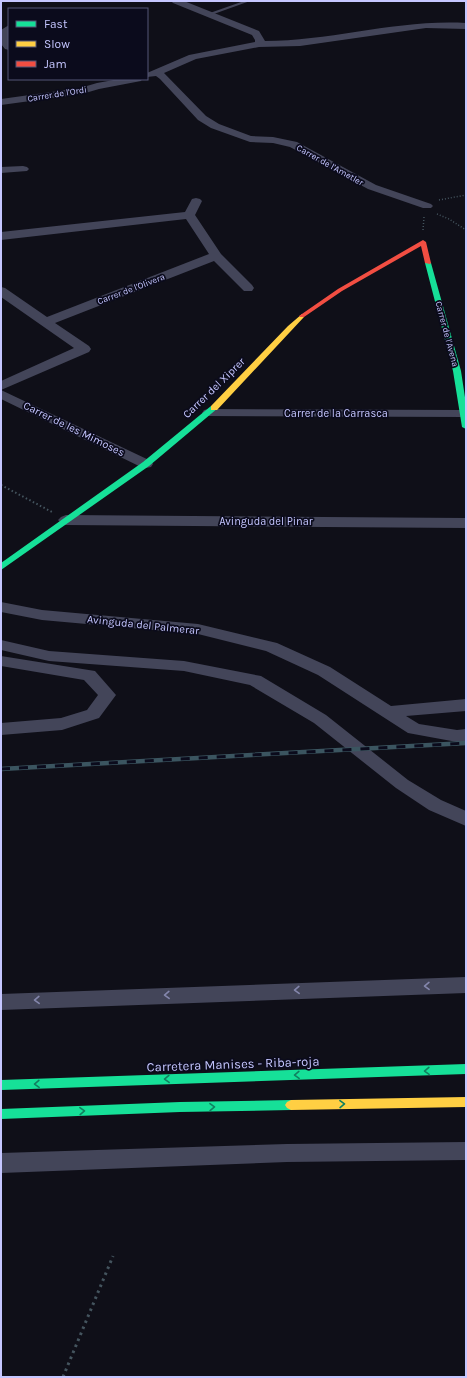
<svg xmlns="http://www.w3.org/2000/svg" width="467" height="1378" viewBox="0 0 467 1378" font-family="Karla,sans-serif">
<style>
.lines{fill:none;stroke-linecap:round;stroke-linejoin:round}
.path-far2{stroke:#44545e;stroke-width:1.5;stroke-dasharray:1 2;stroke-linecap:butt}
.path-far1{stroke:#44545e;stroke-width:2;stroke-dasharray:1.5 2.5;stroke-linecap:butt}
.path{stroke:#44545e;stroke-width:3;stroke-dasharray:2.5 4;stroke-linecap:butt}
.lane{fill:#434559;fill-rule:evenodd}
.street{fill:#434559;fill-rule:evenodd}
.fast{fill:#16e098;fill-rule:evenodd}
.slow{fill:#ffcf43;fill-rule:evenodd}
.jam{fill:#f24e42;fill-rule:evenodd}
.rail-casing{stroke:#3b5560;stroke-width:4.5}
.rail{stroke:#0b0b1c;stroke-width:3;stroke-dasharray:9;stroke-linecap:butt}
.oneway{stroke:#8486ac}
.oneway2{stroke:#118060}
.labels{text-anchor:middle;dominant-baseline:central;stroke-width:3.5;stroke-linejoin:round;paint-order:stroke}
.far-street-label{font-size:9px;fill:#c5c6ff;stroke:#0b0b1c}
.street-label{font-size:11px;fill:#c5c6ff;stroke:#0b0b1c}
.near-street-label{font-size:13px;fill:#c5c6ff;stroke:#0b0b1c}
</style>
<rect width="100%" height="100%" fill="#0f0f18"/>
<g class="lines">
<!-- path-far2 -->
<path class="path-far2" d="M439,200L466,195
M437,214L449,219L466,230
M423,230L424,217"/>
<!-- path-far1 -->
<path class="path-far1" d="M1,485L52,512"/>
<!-- path -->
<path class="path" d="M63,1377L113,1256"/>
<!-- lane -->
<path class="lane" d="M244,1H250L211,15L207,14Z"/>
<!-- street -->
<path class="street" d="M171,1H184L259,31L265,41C332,41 398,19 466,23V29L426,28L300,46L259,47L196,59L164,73L206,116L219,124L251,136L273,137L297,142L376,185L431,204L433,206L431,208H423L368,189L290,147L273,143L250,142L211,128L198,120L160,79L156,76L147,77V73L189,55L255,42V40L252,35L173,3Z
M9,25V50L5,49L1,44V30Z
M119,79H142L141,81L99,89L82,94L1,105V99L80,88L97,83Z
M23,166L27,167L29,169L27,171L1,173V167Z
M196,198L200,199L202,201L195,215L221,254L252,285L254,288L252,291H244L214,261L55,323L89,346L91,349L89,352L1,390L151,461L153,464L151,467L146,468L141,467L1,399V381L74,348L1,297V287L5,288L47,317L209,254L186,219L1,240V232L185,212L192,199Z
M209,409L463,410L466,411V417L204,416L202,413L204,410Z
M66,515L466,518V528L66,525L61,523L58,520L61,517Z
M1,602L42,610L198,624L277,643L330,667L391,706L466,699V711L406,716L419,724L457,730L466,729V741L457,742L408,733L318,675L266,651L198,634L42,620L1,612Z
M1,640L49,651L184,661L261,676L326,715L408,780L441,800L466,811V826L429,810L396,788L314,723L250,685L184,671L49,661L1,650Z
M1,656L95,671L116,695L99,718L62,730L1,735V723L61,718L87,710L98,695L84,680L1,666Z
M466,977V993L1,1010V994Z
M466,1142V1160L287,1162L1,1173V1153L287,1144Z"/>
<!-- fast -->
<path class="fast" d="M428,261L431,263L461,371L466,404V429L462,427L453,371L425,263Z
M211,406H217L218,408L149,466L1,570V563L143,462Z
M466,1064V1074L1,1090V1080Z
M291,1100L295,1102L297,1105L295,1108L291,1110L180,1112L1,1119V1109L180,1102Z"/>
<!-- slow -->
<path class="slow" d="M302,314L304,315V317L217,410H211V406L288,326Z
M466,1097V1107L291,1110L287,1108L285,1105L287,1102L291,1100Z"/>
<!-- jam -->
<path class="jam" d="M423,240L426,242L431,263L430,264L425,263L421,246L342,291L304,317H300L299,316L338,289Z"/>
<!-- rail casing -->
<g class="rail-casing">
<path id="rail" d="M1,769L466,743"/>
</g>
<!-- rail -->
<use href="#rail" class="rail"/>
</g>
<!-- one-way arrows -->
<defs><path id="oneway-chevron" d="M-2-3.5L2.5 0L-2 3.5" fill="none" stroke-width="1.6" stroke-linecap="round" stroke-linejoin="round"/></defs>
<g class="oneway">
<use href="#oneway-chevron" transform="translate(427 986) rotate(179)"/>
<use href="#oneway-chevron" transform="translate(297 990) rotate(178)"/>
<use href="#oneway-chevron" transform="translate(167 995) rotate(178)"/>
<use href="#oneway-chevron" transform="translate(37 1000) rotate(178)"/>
</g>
<g class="oneway2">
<use href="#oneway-chevron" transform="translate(427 1071) rotate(178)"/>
<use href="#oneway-chevron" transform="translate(297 1075) rotate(178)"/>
<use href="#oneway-chevron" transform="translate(167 1079) rotate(178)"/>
<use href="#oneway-chevron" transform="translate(37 1084) rotate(178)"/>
<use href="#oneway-chevron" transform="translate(342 1104) rotate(-1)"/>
<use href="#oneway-chevron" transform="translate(212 1107) rotate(-1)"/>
<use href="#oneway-chevron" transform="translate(82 1111) rotate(-2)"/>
</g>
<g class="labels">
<!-- far-street labels -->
<g class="far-street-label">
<text transform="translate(57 94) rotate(-9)">Carrer de l'Ordi</text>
<text transform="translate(330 165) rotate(29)">Carrer de l'Ametler</text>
<text transform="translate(131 289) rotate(-21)">Carrer de l'Olivera</text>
<text transform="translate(447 334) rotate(75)">Carrer de l'Avena</text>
</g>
<!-- street labels -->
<g class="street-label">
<text transform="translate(214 388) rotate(-44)">Carrer del Xiprer</text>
<text x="336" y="413">Carrer de la Carrasca</text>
<text transform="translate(74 429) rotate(26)">Carrer de les Mimoses</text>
<text x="266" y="521">Avinguda del Pinar</text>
<text transform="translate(143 625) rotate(6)">Avinguda del Palmerar</text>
</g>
<!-- near-street labels -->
<g class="near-street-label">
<text transform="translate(233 1064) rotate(-2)">Carretera Manises - Riba-roja</text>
</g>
</g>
<!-- border -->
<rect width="467" height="1378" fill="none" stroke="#c5c6ff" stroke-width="4"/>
<!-- legend -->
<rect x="8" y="8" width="140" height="72" fill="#0b0b1c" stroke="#555677"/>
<rect x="16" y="21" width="20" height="6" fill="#16e098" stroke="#555677"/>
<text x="44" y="28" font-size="12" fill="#c5c6ff">Fast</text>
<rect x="16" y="41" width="20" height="6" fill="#ffcf43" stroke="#555677"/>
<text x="44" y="48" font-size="12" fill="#c5c6ff">Slow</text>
<rect x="16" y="61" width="20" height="6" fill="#f24e42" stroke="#555677"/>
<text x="44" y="68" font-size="12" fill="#c5c6ff">Jam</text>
</svg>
